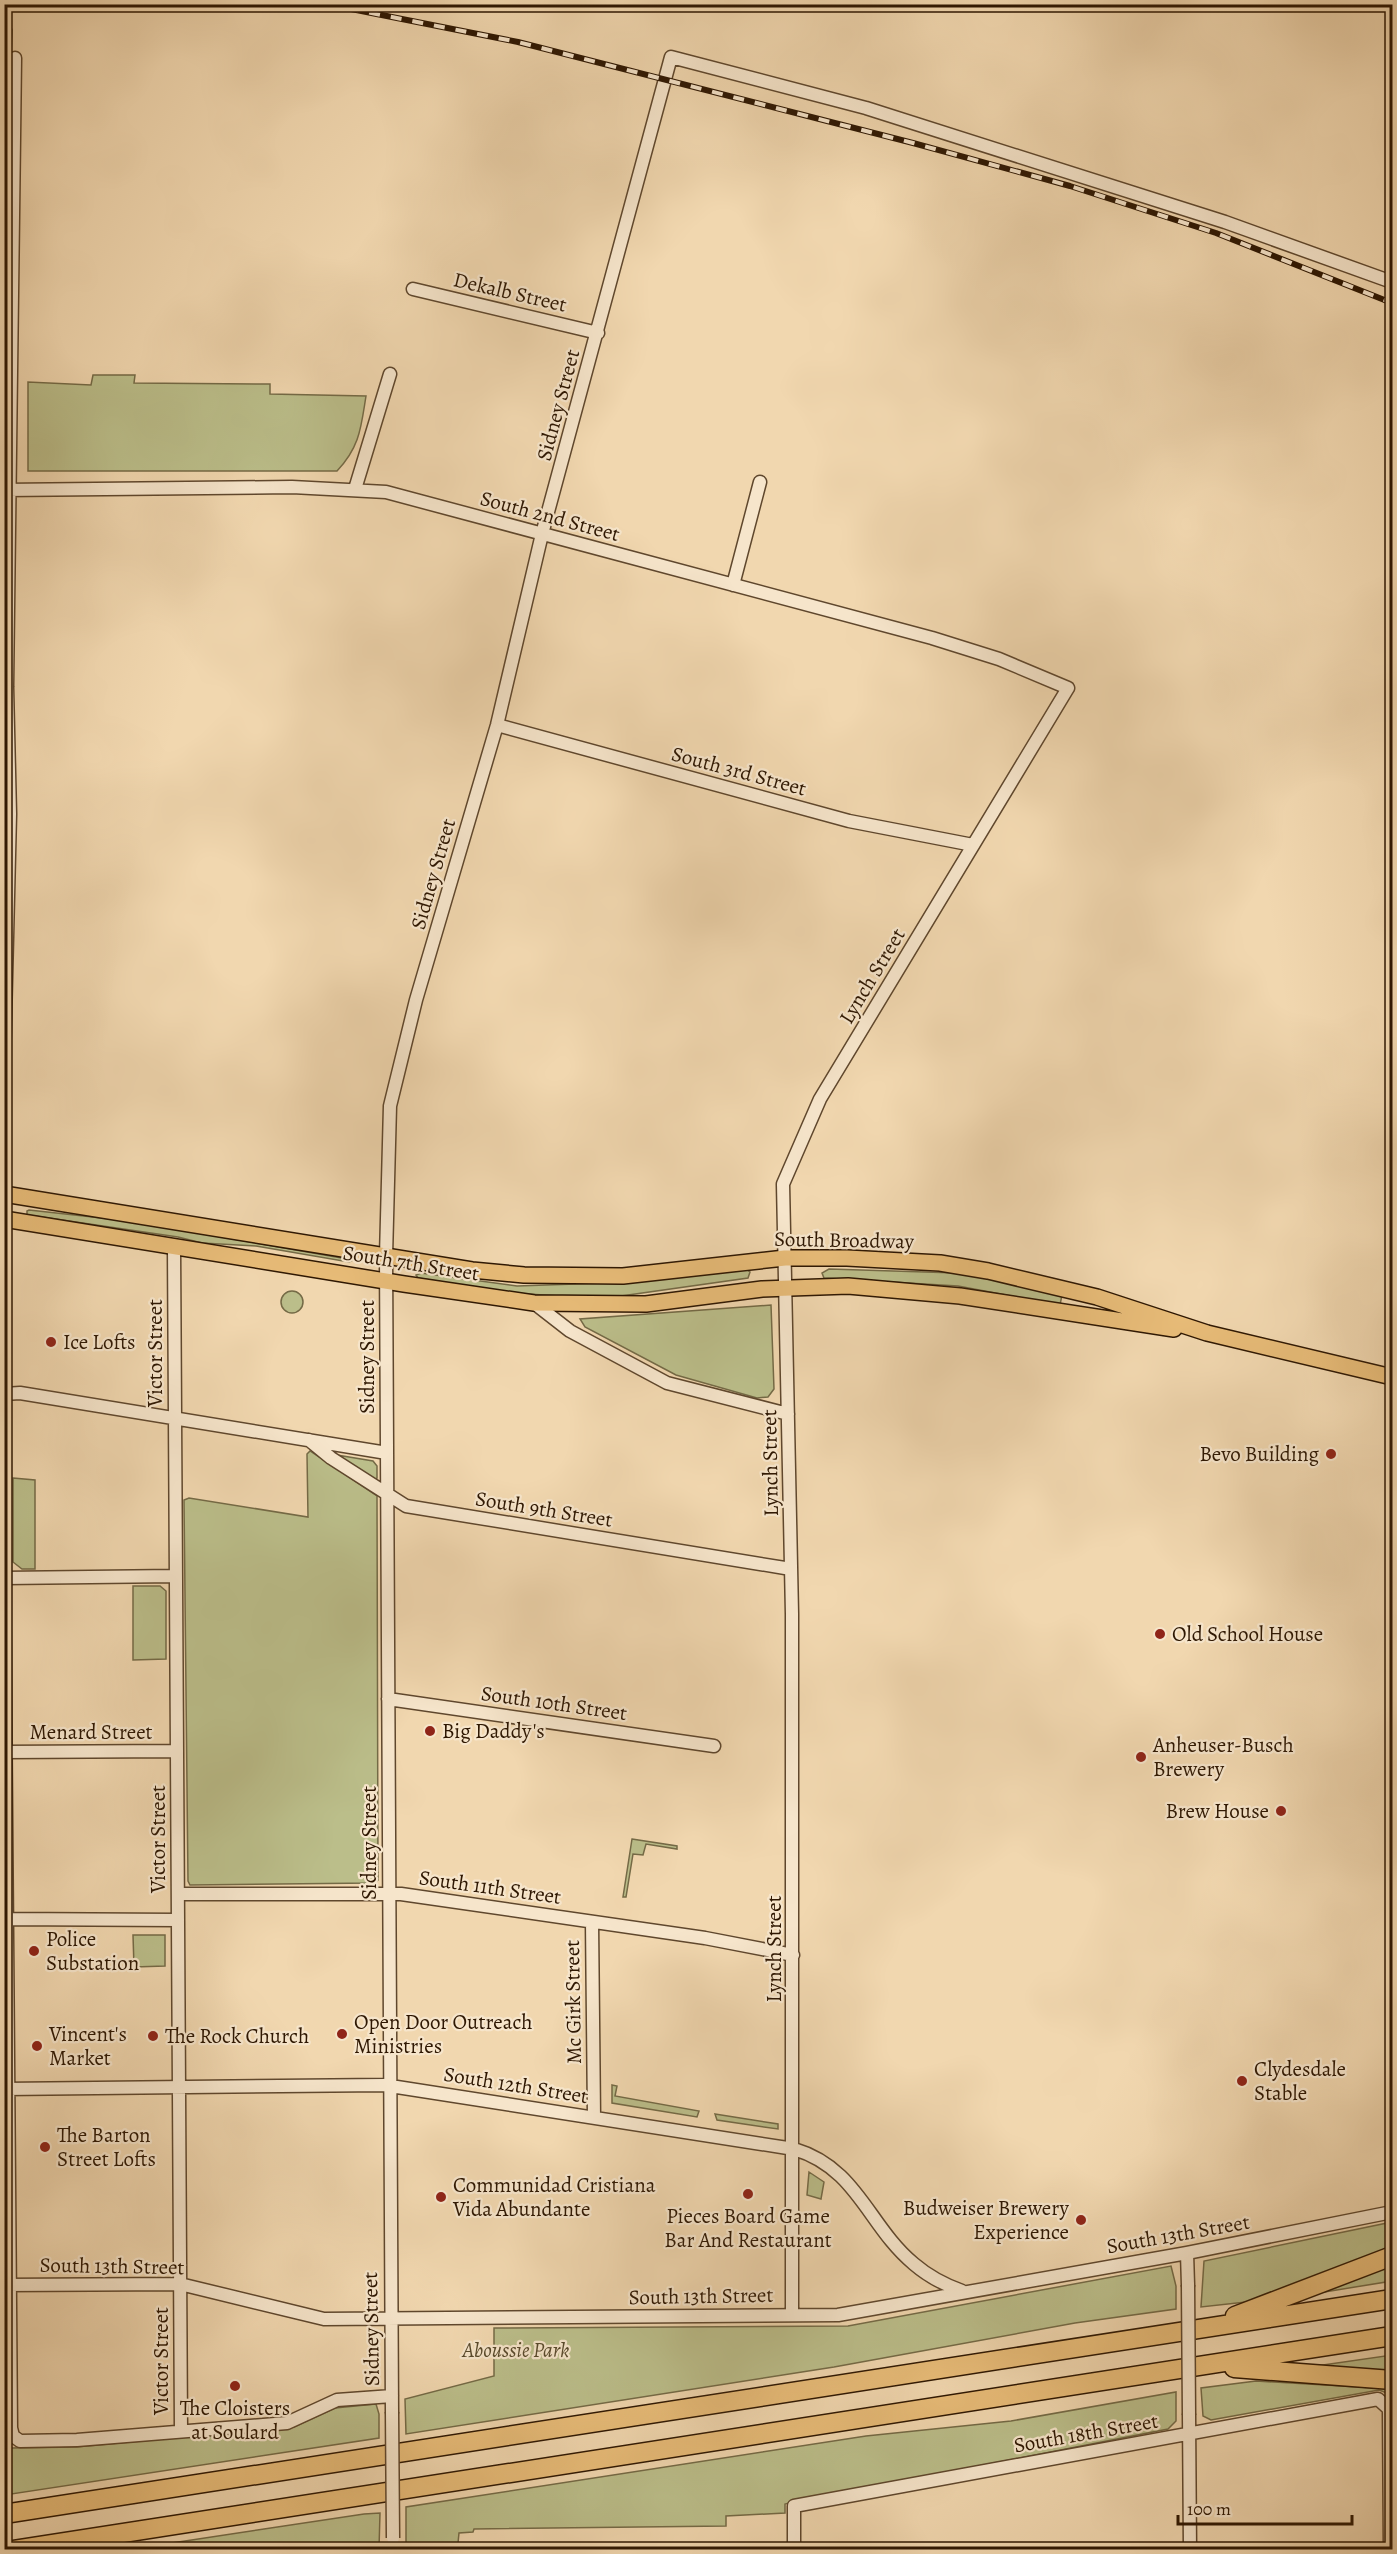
<svg xmlns="http://www.w3.org/2000/svg" width="1397" height="2554" viewBox="0 0 1397 2554" font-family="Alegreya,serif">
<style>
.green{fill:#bbbe8a;stroke:#746a46;stroke-width:1.5}
.lines{fill:none;stroke-linecap:round;stroke-linejoin:round}
.minor-casing{stroke:#5f472d;stroke-width:15}
.major-casing{stroke:#2e1702;stroke-width:18}
.highway-casing{stroke:#2e1702;stroke-width:21}
.minor{stroke:#f6e5cb;stroke-width:12}
.major{stroke:#e8bc78;stroke-width:15}
.highway{stroke:#e8bc78;stroke-width:18}
.rail-casing{stroke:#2e1702;stroke-width:6}
.rail{stroke:#f6e5cb;stroke-width:4;stroke-dasharray:11;stroke-linecap:butt}
.minor-bridge-casing{stroke:#5f472d;stroke-width:15;stroke-linecap:butt}
.minor-bridge{stroke:#f6e5cb;stroke-width:12}
.poi-dot{fill:#8f2418;stroke:#f6e5cb;stroke-width:2}
.labels{text-anchor:middle;dominant-baseline:central;stroke-width:4.5;stroke-linejoin:round;paint-order:stroke}
.street-label{font-size:21px;fill:#2e1702;stroke:#f6e5cb}
.poi-label{font-size:21px;fill:#2e1702;stroke:#f6e5cb;text-anchor:start}
.park-label{font-size:21px;font-style:italic;fill:#58492b;stroke:#f6e5cb}
</style>
<rect width="100%" height="100%" fill="#f1d7af"/>
<filter id="stains"><feTurbulence type="fractalNoise" baseFrequency=".00333" numOctaves="4"/><feColorMatrix values="0 0 0 0 .2 0 0 0 0 .09 0 0 0 0 .02 0 0 0 .5 -.17"/></filter>
<radialGradient id="worn" r=".72"><stop offset=".6" stop-color="#630" stop-opacity="0"/><stop offset="1" stop-color="#630" stop-opacity=".3"/></radialGradient>
<!-- green -->
<path class="green" d="M4,7L12,30L10,78L5,83Z
M93,375H135L134,383L270,384V394L366,396C361,427 360,447 337,471H28V382L91,385Z
M29,1210L129,1221L353,1260L349,1262L256,1246L202,1243L178,1237L35,1216L27,1215V1211Z
M745,1268L750,1272L748,1278L614,1297L592,1298L512,1293L418,1278L416,1275L421,1273L517,1286L635,1282Z
M829,1269L957,1273L981,1276L1062,1295L1060,1305L958,1286L824,1278L822,1273Z
M281 1302a11 11 0 1 1 22 0a11 11 0 1 1-22 0Z
M771,1305L774,1389L768,1397L757,1398L676,1375L585,1327L580,1319Z
M310,1451L377,1496L378,1880L373,1883L190,1885L188,1881L184,1500L189,1498L308,1517L307,1454Z
M337,1455L373,1461L377,1466V1478L374,1480Z
M13,1478L35,1480V1569H22L13,1562Z
M133,1586H160L166,1591V1659L133,1660Z
M632,1839L677,1846V1849L646,1844L643,1855L633,1854L626,1897H623Z
M133,1935H165V1966L134,1967Z
M612,2085L617,2086L615,2096L699,2111L697,2117L612,2103Z
M715,2114L778,2124V2129L717,2120Z
M809,2172L824,2182L821,2199L807,2195Z
M1392,2222V2249L1246,2302L1201,2307L1204,2261Z
M1392,2261V2281L1306,2295Z
M1171,2266L1176,2286V2309L1075,2323L834,2367L406,2434L405,2399L494,2376V2328L848,2326Z
M1392,2355V2373L1316,2366Z
M1256,2381L1392,2389V2395L1379,2390L1211,2420L1203,2416L1201,2388Z
M1176,2392V2421L1168,2429L794,2502L785,2504V2513L726,2516V2526L474,2529L473,2532L459,2533L458,2543L406,2544V2507L866,2436L1011,2421Z
M376,2404L379,2414V2438L5,2495L4,2456H11V2448L76,2447L294,2427L335,2408Z
M380,2513L379,2549H132L364,2514Z"/>
<g class="lines">
<!-- minor casing -->
<g class="minor-casing">
<path id="minor" d="M413,289L598,333
M355,489L390,374
M4,490L292,487L386,492L932,638L999,659L1068,688L820,1099L783,1184L792,1614V2315
M733,585L760,482
M497,725L849,821L973,845
M4,1061L10,814L7,687L15,58
M174,1247L181,2430
M534,1303L570,1331L667,1383L788,1414
M4,1394L20,1393L387,1453
M309,1440L331,1458L406,1506L791,1569
M4,1567L11,2428L13,2436L20,2441L77,2440L287,2423L337,2400L392,2396
M4,1578L176,1576
M388,1699L714,1746
M4,1752L177,1751
M178,1894H401L705,1938L793,1955
M4,1919L178,1920
M592,1922L594,2117
M4,2089L384,2085L794,2149C858,2168 868,2226 914,2264C928,2276 945,2285 962,2291
M1187,2253L1188,2285
M4,2285L180,2284L324,2319L838,2315L1187,2253L1392,2212
M392,2412L386,1256L390,1106L416,1000L497,725L542,534L671,57L866,108L1225,222L1392,282
M1189,2415L1190,2550
M794,2550V2506L1378,2399L1389,2409L1390,2550"/>
</g>
<!-- major casing -->
<g class="major-casing">
<path id="major" d="M4,1194L472,1270L524,1275L623,1276L785,1258H847L940,1263L988,1271L1097,1297L1207,1333L1392,1377
M4,1219L404,1284L534,1303L646,1304L762,1289L848,1286L960,1296L1174,1329"/>
</g>
<!-- highway casing -->
<g class="highway-casing">
<path id="highway" d="M1235,2316L1392,2256
M1234,2368L1392,2380
M4,2514L1392,2299
M14,2550L1392,2336"/>
</g>
<!-- minor -->
<use href="#minor" class="minor"/>
<!-- major -->
<use href="#major" class="major"/>
<!-- highway -->
<use href="#highway" class="highway"/>
<!-- rail casing -->
<g class="rail-casing">
<path id="rail" d="M326,4L518,42L913,143L1070,186L1216,233L1392,303"/>
</g>
<!-- rail -->
<use href="#rail" class="rail"/>
<!-- minor-bridge casing -->
<g class="minor-bridge-casing">
<path id="minor-bridge" d="M1188,2285L1189,2415
M392,2412L393,2538"/>
</g>
<!-- minor-bridge -->
<use href="#minor-bridge" class="minor-bridge"/>
</g>
<!-- markers -->
<g class="poi-dot">
<circle cx="51" cy="1342" r="6"/>
<circle cx="1331" cy="1454" r="6"/>
<circle cx="1160" cy="1634" r="6"/>
<circle cx="430" cy="1731" r="6"/>
<circle cx="1141" cy="1757" r="6"/>
<circle cx="1281" cy="1811" r="6"/>
<circle cx="34" cy="1951" r="6"/>
<circle cx="342" cy="2034" r="6"/>
<circle cx="153" cy="2036" r="6"/>
<circle cx="37" cy="2046" r="6"/>
<circle cx="1242" cy="2081" r="6"/>
<circle cx="45" cy="2147" r="6"/>
<circle cx="748" cy="2194" r="6"/>
<circle cx="441" cy="2197" r="6"/>
<circle cx="1081" cy="2220" r="6"/>
<circle cx="235" cy="2386" r="6"/>
</g>
<g class="labels">
<!-- street labels -->
<g class="street-label">
<text transform="translate(510 292) rotate(13)">Dekalb Street</text>
<text transform="translate(558 405) rotate(-75)">Sidney Street</text>
<text transform="translate(550 516) rotate(15)">South 2nd Street</text>
<text transform="translate(739 771) rotate(15)">South 3rd Street</text>
<text transform="translate(433 874) rotate(-74)">Sidney Street</text>
<text transform="translate(872 976) rotate(-59)">Lynch Street</text>
<text transform="translate(844 1240) rotate(1)">South Broadway</text>
<text transform="translate(411 1263) rotate(9)">South 7th Street</text>
<text transform="translate(155 1353) rotate(-90)">Victor Street</text>
<text transform="translate(367 1357) rotate(-90)">Sidney Street</text>
<text transform="translate(770 1463) rotate(-91)">Lynch Street</text>
<text transform="translate(544 1509) rotate(9)">South 9th Street</text>
<text transform="translate(554 1703) rotate(8)">South 10th Street</text>
<text x="91" y="1732">Menard Street</text>
<text transform="translate(158 1839) rotate(-90)">Victor Street</text>
<text transform="translate(369 1843) rotate(-90)">Sidney Street</text>
<text transform="translate(490 1887) rotate(8)">South 11th Street</text>
<text transform="translate(774 1949) rotate(-90)">Lynch Street</text>
<text transform="translate(573 2002) rotate(-91)">Mc Girk Street</text>
<text transform="translate(516 2085) rotate(9)">South 12th Street</text>
<text transform="translate(1178 2234) rotate(-10)">South 13th Street</text>
<text transform="translate(112 2266) rotate(1)">South 13th Street</text>
<text transform="translate(701 2296) rotate(-1)">South 13th Street</text>
<text transform="translate(371 2329) rotate(-91)">Sidney Street</text>
<text transform="translate(161 2361) rotate(-90)">Victor Street</text>
<text transform="translate(1086 2433) rotate(-10)">South 18th Street</text>
</g>
<!-- poi labels -->
<g class="poi-label">
<text x="63" y="1342">Ice Lofts</text>
<text x="1319" y="1454" text-anchor="end">Bevo Building</text>
<text x="1172" y="1634">Old School House</text>
<text x="442" y="1731">Big Daddy's</text>
<text x="1153" y="1745">Anheuser-Busch<tspan x="1153" dy="24">Brewery</tspan></text>
<text x="1269" y="1811" text-anchor="end">Brew House</text>
<text x="46" y="1939">Police<tspan x="46" dy="24">Substation</tspan></text>
<text x="354" y="2022">Open Door Outreach<tspan x="354" dy="24">Ministries</tspan></text>
<text x="49" y="2034">Vincent's<tspan x="49" dy="24">Market</tspan></text>
<text x="165" y="2036">The Rock Church</text>
<text x="1254" y="2069">Clydesdale<tspan x="1254" dy="24">Stable</tspan></text>
<text x="57" y="2135">The Barton<tspan x="57" dy="24">Street Lofts</tspan></text>
<text x="453" y="2185">Communidad Cristiana<tspan x="453" dy="24">Vida Abundante</tspan></text>
<text x="1069" y="2208" text-anchor="end">Budweiser Brewery<tspan x="1069" dy="24">Experience</tspan></text>
<text x="748" y="2216" text-anchor="middle">Pieces Board Game<tspan x="748" dy="24">Bar And Restaurant</tspan></text>
<text x="235" y="2408" text-anchor="middle">The Cloisters<tspan x="235" dy="24">at Soulard</tspan></text>
</g>
<!-- park labels -->
<g class="park-label">
<text x="516" y="2350">Aboussie Park</text>
</g>
</g>
<!-- margin -->
<rect width="1397" height="2554" fill="none" stroke="#f1d7af" stroke-width="24"/>
<rect x="6" y="6" width="1385" height="2542" fill="none" stroke="#2e1702" stroke-width="3"/>
<rect x="12" y="12" width="1373" height="2530" fill="none" stroke="#2e1702" stroke-width="1.5"/>
<!-- scale -->
<path d="M1178 2515v9h174v-9" fill="none" stroke="#2e1702" stroke-width="3"/>
<text x="1187" y="2515" font-size="18" fill="#2e1702" stroke="#f6e5cb" stroke-width="4.5" paint-order="stroke">100 m</text>
<rect width="100%" height="100%" filter="url(#stains)"/>
<rect width="100%" height="100%" fill="url(#worn)"/>
</svg>
